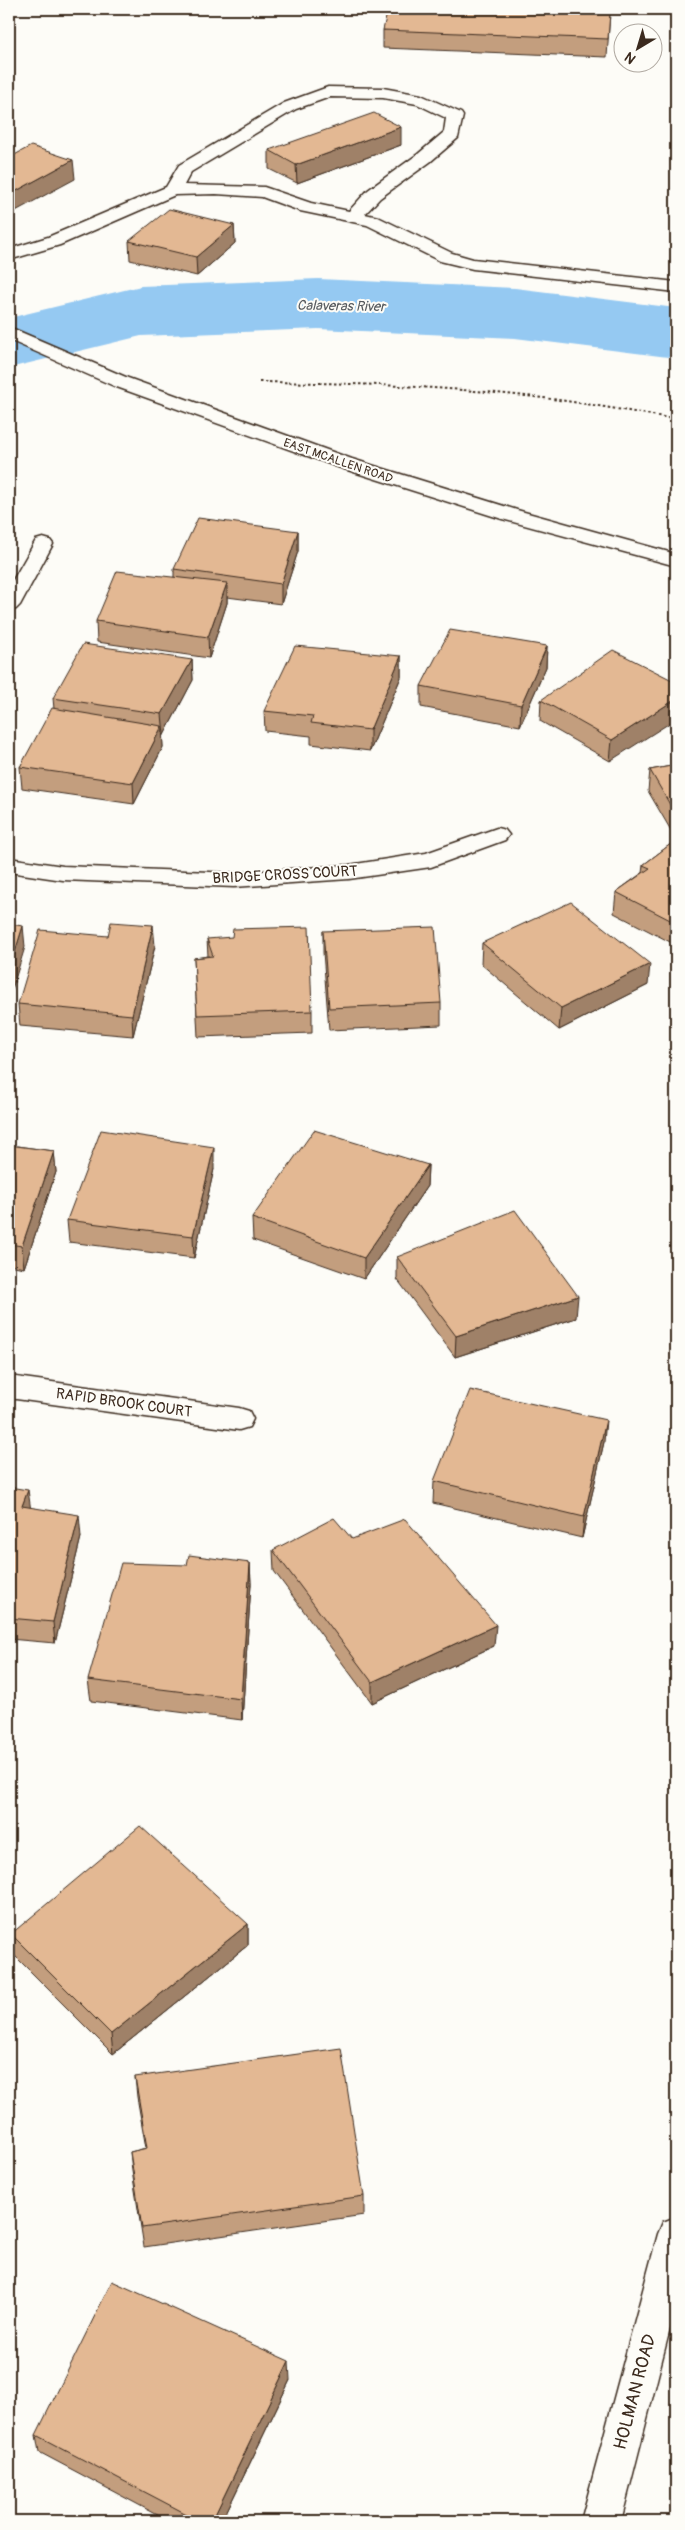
<svg xmlns="http://www.w3.org/2000/svg" width="685" height="2530" viewBox="0 0 685 2530" font-family="Pangolin,sans-serif">
<style>
.lines{fill:none;stroke-linecap:round;stroke-linejoin:round}
.river{fill:#95c9f2;fill-rule:evenodd}
.lane-casing{stroke:#3b2a1e;stroke-width:3}
.street-casing{stroke:#3b2a1e;stroke-width:3}
.secondary-casing{stroke:#3b2a1e;stroke-width:3}
.path{stroke:#3b2a1e;stroke-width:2;stroke-dasharray:2.5 2.5;stroke-linecap:butt}
.lane{fill:#fdfcf7;fill-rule:evenodd}
.street{fill:#fdfcf7;fill-rule:evenodd}
.secondary{fill:#fdfcf7;fill-rule:evenodd}
.wall{fill:#c39e7e;stroke:#3b2a1e}
.shaded-wall{fill:#9f8167;stroke:#3b2a1e}
.building{fill:#e3b893;stroke:#3b2a1e}
.labels{text-anchor:middle;dominant-baseline:central;stroke-width:4;stroke-linejoin:round;paint-order:stroke}
.far-street-label{font-size:12px;fill:#3b2a1e;stroke:#fdfcf7}
.far-water-label{font-size:14px;font-style:italic;fill:#565a5e;stroke:#fdfcf7}
.street-label{font-size:15px;fill:#3b2a1e;stroke:#fdfcf7}
.near-street-label{font-size:18px;fill:#3b2a1e;stroke:#fdfcf7}
</style>
<rect width="100%" height="100%" fill="#fdfcf7"/>
<filter id="ink" filterUnits="userSpaceOnUse"><feTurbulence type="fractalNoise" baseFrequency=".02" numOctaves="2"/><feDisplacementMap in="SourceGraphic" scale="10" xChannelSelector="R" yChannelSelector="G"/><feConvolveMatrix kernelMatrix="1 2 1 2 8 2 1 2 1" color-interpolation-filters="sRGB"/></filter>
<g filter="url(#ink)">
<g class="lines">
<!-- river -->
<path class="river" d="M318,279L515,288L676,308V358L515,338L318,329L141,336L9,368V318L141,286Z"/>
<!-- lane casing -->
<g class="lane-casing">
<path id="lane" d="M328,87L383,88L421,95L461,113L463,116L458,138L430,162L380,198L365,214L378,217L452,253L473,259L676,282V292L473,269L440,261L367,225L300,211L262,197L216,194L175,195L60,245L9,260V249L48,237L166,187L179,165L284,103ZM330,97L383,98L417,104L446,118L444,132L418,154L368,190L349,211L311,203L264,187L184,185L191,172L296,109Z"/>
</g>
<!-- street casing -->
<g class="street-casing">
<path id="street" d="M43,538L50,540L53,544L20,605L16,609L9,611V587L36,540Z
M497,828L505,830L509,835L505,840L431,867L349,879L234,887L63,880L9,872V858L63,866L234,873L349,865L426,853Z
M9,1376L239,1408L249,1411L253,1419L249,1427L239,1430L9,1398Z"/>
</g>
<!-- secondary casing -->
<g class="secondary-casing">
<path id="secondary" d="M9,327L128,378L352,459L517,510L676,554V566L502,519L338,467L114,386L9,340Z
M676,2217V2305L621,2521H581L658,2234L663,2222Z"/>
</g>
<!-- path -->
<path class="path" d="M259,382C348,383 437,386 525,396C576,401 626,411 676,419"/>
<!-- lane -->
<use href="#lane" class="lane"/>
<!-- street -->
<use href="#street" class="street"/>
<!-- secondary -->
<use href="#secondary" class="secondary"/>
</g>
<!-- wall -->
<path class="wall" d="M610,13L607,57L383,48V30Z
M401,145L297,183L269,169V150Z
M234,225L235,243L197,276L130,260L129,241Z
M298,531V551L281,604L227,597V603L209,658L97,642L96,621L174,577V569Z
M547,646L546,667L520,726L421,707V686Z
M401,656V677L370,751L311,744V736L265,731L264,711Z
M192,660L193,680L164,735H162L163,747L134,804L22,788L20,767L54,709L53,698Z
M676,682L610,761L540,721L541,700Z
M676,765V839L648,791L650,770Z
M676,840V945L614,913L616,892L642,873L643,865Z
M323,931L441,1003V1025L329,1030L323,952Z
M108,936L155,946L133,1036L20,1026L18,1004Z
M207,939L312,1011V1033L198,1037L194,958L208,956Z
M482,943L648,985L559,1030L481,964Z
M9,1145L54,1151L56,1172L24,1268L9,1265Z
M428,1165L427,1186L364,1279L253,1240L252,1218Z
M214,1169L194,1258L69,1242L67,1220Z
M397,1257L576,1318L455,1357L397,1279Z
M604,1442L582,1538L433,1503L434,1481Z
M9,1487L30,1507L81,1537L55,1643L9,1639Z
M273,1550L494,1646L372,1703L274,1571Z
M250,1563L251,1584L242,1720L91,1701L88,1680Z
M248,1924V1945L113,2054L14,1955L11,1934Z
M135,2077L364,2196V2215L144,2247L132,2171L130,2152L146,2148L137,2097Z
M290,2380L222,2521H169L39,2452L36,2435Z"/>
<!-- shaded-wall -->
<path class="shaded-wall" d="M401,127V145L297,183L296,165Z
M73,160L75,179L10,214L9,195Z
M234,225L235,243L197,276L196,257Z
M298,531V551L281,604V584Z
M227,583V603L209,658L208,637Z
M547,646L546,667L520,726L521,705Z
M401,656V677L370,751V730Z
M192,660L193,680L164,735L162,714Z
M676,699V719L610,761L612,740Z
M162,726L163,747L134,804L133,783Z
M153,925L155,946L133,1036L132,1015Z
M23,926L25,947L9,999V971Z
M650,964L648,985L559,1030L561,1008Z
M214,1147V1169L194,1258L193,1236Z
M54,1151L56,1172L24,1268L22,1246Z
M428,1165L427,1186L364,1279V1258Z
M578,1296L576,1318L455,1357L456,1336Z
M606,1420L604,1442L582,1538L584,1517Z
M28,1490L31,1511L22,1506Z
M79,1515L81,1537L55,1643L53,1622Z
M250,1563L251,1584L242,1720L241,1699Z
M496,1625L494,1646L372,1703V1682Z
M248,1924V1945L113,2054L111,2034Z
M289,2361L290,2380L222,2521H212Z"/>
<!-- building -->
<path class="building" d="M388,9H506L610,13L608,39L383,30Z
M374,113L401,127L296,165L269,150Z
M31,146L73,160L9,195V158Z
M169,209L234,225L196,257L129,241Z
M198,518L298,531L281,584L174,569Z
M117,571L227,583L208,637L96,621Z
M450,630L547,646L521,705L421,686Z
M83,644L192,660L162,714L53,698Z
M295,646L401,656L370,730L311,723L313,716L264,711Z
M613,650L676,682V699L612,740L541,700Z
M52,708L162,726L133,783L20,767Z
M676,765V815L650,770Z
M676,840V923L616,892L650,868L643,865Z
M571,902L650,964L561,1008L482,943Z
M111,922L153,925L132,1015L18,1004L40,930L108,936Z
M9,924L23,926L9,971Z
M309,927L312,1011L197,1015L194,958L213,956L207,939L232,937L233,929Z
M435,927L441,1003L329,1008L323,931Z
M101,1130L214,1147L193,1236L67,1220Z
M314,1130L428,1165L364,1258L252,1218Z
M9,1145L54,1151L22,1246L9,1244Z
M515,1210L578,1296L456,1336L397,1257Z
M470,1390L606,1420L584,1517L434,1481Z
M9,1487L28,1490L22,1506L79,1515L53,1622L9,1618Z
M334,1518L352,1539L405,1519L496,1625L372,1682L273,1550Z
M189,1555L250,1563L241,1699L88,1680L121,1563L187,1565Z
M140,1826L248,1924L111,2034L11,1934Z
M341,2048L364,2196L142,2228L130,2152L147,2148L135,2077Z
M112,2281L289,2361L212,2521H200L36,2435Z"/>
</g>
<g class="labels">
<!-- far-street labels -->
<g class="far-street-label">
<text transform="translate(338 461) rotate(19)">EAST MCALLEN ROAD</text>
</g>
<!-- far-water labels -->
<g class="far-water-label">
<text transform="translate(341 306) rotate(1)">Calaveras River</text>
</g>
<!-- street labels -->
<g class="street-label">
<text transform="translate(285 875) rotate(-3)">BRIDGE CROSS COURT</text>
<text transform="translate(124 1403) rotate(8)">RAPID BROOK COURT</text>
</g>
<!-- near-street labels -->
<g class="near-street-label">
<text transform="translate(635 2392) rotate(-75)">HOLMAN ROAD</text>
</g>
</g>
<!-- margin -->
<rect width="685" height="2530" fill="none" stroke="#fdfcf7" stroke-width="30"/>
<rect x="15" y="15" width="655" height="2500" fill="none" stroke="#3b2a1e" stroke-width="2" filter="url(#ink)"/>
<!-- north arrow -->
<g transform="translate(638 48) rotate(218)"><circle r="24" fill="#fdfcf7" stroke="#afa8a0"/>
<path d="M0-4L9 19L0 12L-9 19Z" fill="#3b2a1e"/>
<text y="-8" font-size="14" font-weight="bold" text-anchor="middle" fill="#3b2a1e">N</text>
</g>
</svg>
